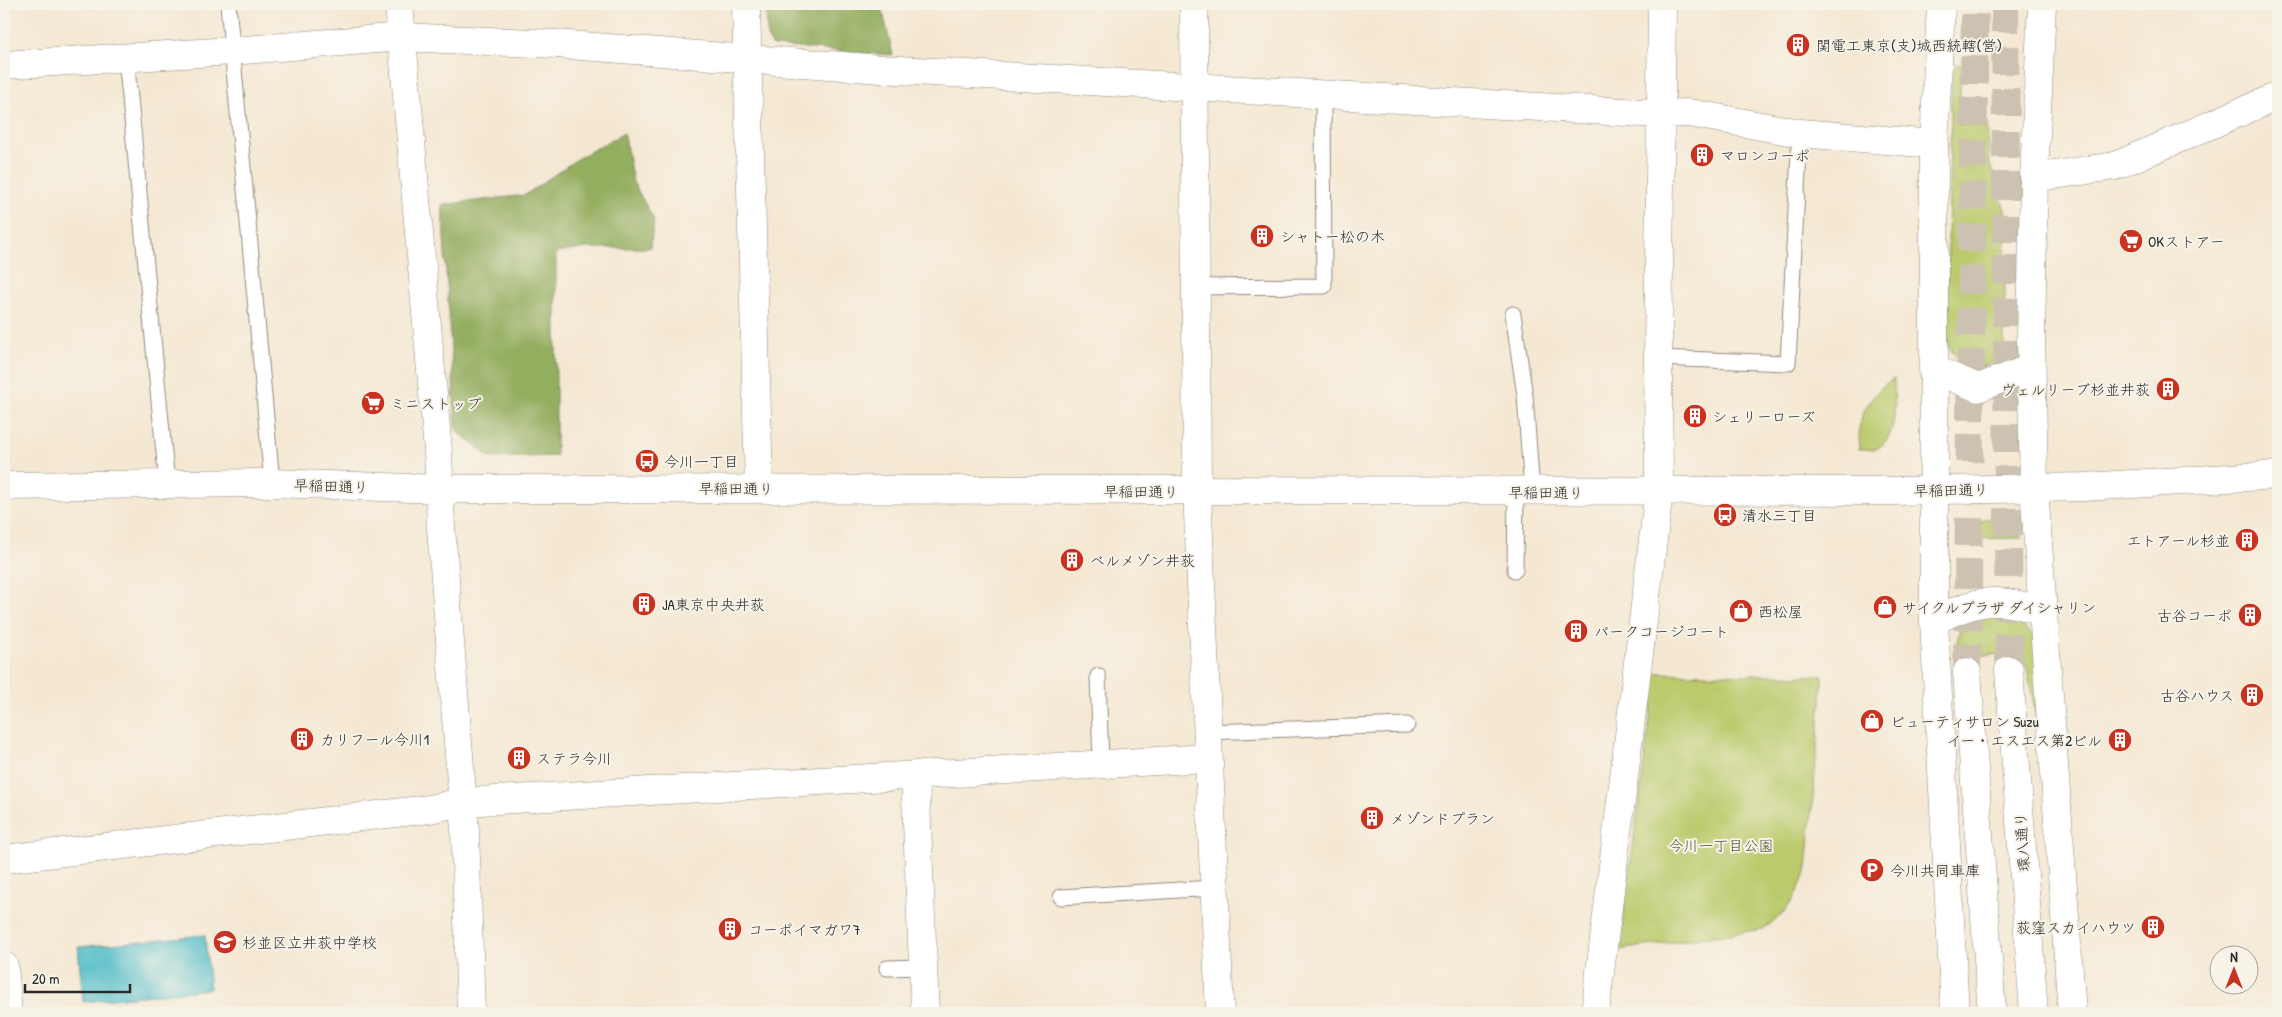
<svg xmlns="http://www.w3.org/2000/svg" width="2282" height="1017" viewBox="0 0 2282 1017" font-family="'Patrick Hand','Klee One',sans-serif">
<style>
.green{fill:#bbca6c;stroke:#737a4c}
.forest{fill:#94ae60;stroke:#606c46}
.water{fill:#4fbcc8;stroke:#3d747a}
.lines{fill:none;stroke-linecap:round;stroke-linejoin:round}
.primary-tunnel{stroke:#cdc2b1;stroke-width:28;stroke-dasharray:28 14;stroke-linecap:butt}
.lane-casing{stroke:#908a7f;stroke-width:17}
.street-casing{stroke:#908a7f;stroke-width:29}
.secondary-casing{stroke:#908a7f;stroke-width:29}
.primary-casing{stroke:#908a7f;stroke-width:29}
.lane{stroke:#fff;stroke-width:15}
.street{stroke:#fff;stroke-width:28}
.secondary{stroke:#fff;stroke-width:28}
.primary{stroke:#fff;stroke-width:28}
.labels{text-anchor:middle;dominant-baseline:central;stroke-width:4;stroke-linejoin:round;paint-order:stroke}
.poi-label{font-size:15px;fill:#2b2b2b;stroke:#f7f3e8;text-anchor:start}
.street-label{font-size:15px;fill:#2b2b2b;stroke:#f7f3e8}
.park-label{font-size:15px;fill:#4f533b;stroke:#f7f3e8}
</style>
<rect width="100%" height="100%" fill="#f7f3e8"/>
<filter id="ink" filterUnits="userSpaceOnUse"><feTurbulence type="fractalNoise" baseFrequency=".02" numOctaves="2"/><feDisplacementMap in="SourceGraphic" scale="10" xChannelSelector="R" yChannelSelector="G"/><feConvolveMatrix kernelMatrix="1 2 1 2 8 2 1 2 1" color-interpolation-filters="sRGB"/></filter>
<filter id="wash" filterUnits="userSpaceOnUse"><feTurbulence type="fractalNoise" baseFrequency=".0096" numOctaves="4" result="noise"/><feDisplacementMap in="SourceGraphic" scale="20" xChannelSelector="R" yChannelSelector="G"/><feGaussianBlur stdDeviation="1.12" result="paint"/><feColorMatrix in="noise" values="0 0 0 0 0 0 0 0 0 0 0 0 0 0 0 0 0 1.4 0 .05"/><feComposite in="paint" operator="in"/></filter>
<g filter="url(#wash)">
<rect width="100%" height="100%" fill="#f5e8d3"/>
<!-- green -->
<path class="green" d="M1952,64L1961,65L1959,125H1987L1990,164L2006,213L2004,348C1989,381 1952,368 1946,336Z
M1894,379C1894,399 1900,440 1875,449C1871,450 1864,449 1859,449C1860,441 1858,430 1860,422C1865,405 1879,386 1894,379Z
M1990,518L2011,524L2023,538L1956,539L1977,522Z
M1989,614L2011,616L2037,638L2040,738L2027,668L2018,655L2002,654L1975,656L1957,662C1958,632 1954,620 1989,614Z
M1656,673L1823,676L1807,870C1795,898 1790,911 1763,929L1619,950Z"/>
<!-- forest -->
<path class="forest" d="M766,4H881L893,55L773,46L767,37Z
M624,133L633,182L654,220L650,248H587L556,253V456L490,458L456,430L442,205L525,195L580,157Z"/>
<!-- water -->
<path class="water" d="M205,935L210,989L83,1002L78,947Z"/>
</g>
<g filter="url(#ink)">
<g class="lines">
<!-- primary-tunnel -->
<path class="primary-tunnel" d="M2005,4L2009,670
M1967,672L1975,4"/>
<!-- lane casing -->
<g class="lane-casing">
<path id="lane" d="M228,4L272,483
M126,57L167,484
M1197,287L1324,286L1323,94
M1513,314L1525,396L1532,492
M1658,358L1788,363L1800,133
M1515,570L1516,492
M1098,676L1101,764
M1207,732L1407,725
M1061,897L1214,888
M887,968L923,967"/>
</g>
<!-- street casing -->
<g class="street-casing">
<path id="street" d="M746,4L759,488
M1194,4L1197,491L1220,1013
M4,65L232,51L401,37L556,44L881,69L1660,114L1689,113L1800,133L1934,144
M2034,178L2115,166L2278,96
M915,775L925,1013
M4,859L429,809L463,802L1208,758
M4,966L8,1013
M1595,1013L1659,491L1658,358L1662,4"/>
</g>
<!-- secondary casing -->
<g class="secondary-casing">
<path id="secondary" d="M399,4L438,451L441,528L465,831L471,1013
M4,486L272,483L439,489L1894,491L2084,487L2278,475"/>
</g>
<!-- primary casing -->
<g class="primary-casing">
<path id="primary" d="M1941,4L1934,144V621L1955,1013
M2042,4L2034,178L2031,338L2034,488L2072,1013
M1933,369L1978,388L2031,368
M1934,621C1976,599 1999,596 2043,612
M2009,670L2034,1013
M1967,672L1992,1013"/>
</g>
<!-- lane -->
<use href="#lane" class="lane"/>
<!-- street -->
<use href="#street" class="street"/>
<!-- secondary -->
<use href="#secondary" class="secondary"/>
<!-- primary -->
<use href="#primary" class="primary"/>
</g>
</g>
<!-- icons -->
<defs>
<g id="building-disc" transform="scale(1.25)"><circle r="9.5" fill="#c8321e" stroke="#f7f3e8"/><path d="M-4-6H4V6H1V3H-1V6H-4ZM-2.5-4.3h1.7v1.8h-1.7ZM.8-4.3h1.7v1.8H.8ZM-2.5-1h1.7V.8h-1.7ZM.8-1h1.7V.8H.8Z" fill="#fff"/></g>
<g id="supermarket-disc" transform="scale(1.25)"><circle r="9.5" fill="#c8321e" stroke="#f7f3e8"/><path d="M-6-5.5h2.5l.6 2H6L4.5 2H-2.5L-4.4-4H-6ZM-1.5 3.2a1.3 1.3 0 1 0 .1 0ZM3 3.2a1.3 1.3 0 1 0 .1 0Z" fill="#fff"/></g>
<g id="bus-disc" transform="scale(1.25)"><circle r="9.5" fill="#c8321e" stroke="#f7f3e8"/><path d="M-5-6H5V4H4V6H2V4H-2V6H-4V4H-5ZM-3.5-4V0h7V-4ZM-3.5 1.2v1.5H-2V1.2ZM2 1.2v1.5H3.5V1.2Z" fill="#fff"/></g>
<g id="shop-disc" transform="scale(1.25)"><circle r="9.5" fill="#c8321e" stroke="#f7f3e8"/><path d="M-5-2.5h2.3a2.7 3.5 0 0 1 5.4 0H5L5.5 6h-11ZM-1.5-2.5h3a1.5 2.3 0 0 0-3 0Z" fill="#fff"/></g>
<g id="parking-disc" transform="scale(1.25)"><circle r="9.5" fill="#c8321e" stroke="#f7f3e8"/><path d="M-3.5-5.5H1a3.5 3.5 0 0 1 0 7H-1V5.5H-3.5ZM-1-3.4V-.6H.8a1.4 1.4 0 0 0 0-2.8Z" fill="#fff"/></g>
<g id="school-disc" transform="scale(1.25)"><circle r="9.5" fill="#c8321e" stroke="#f7f3e8"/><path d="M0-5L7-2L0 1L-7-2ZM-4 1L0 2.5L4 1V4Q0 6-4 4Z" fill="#fff"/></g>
</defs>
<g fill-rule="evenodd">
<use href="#building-disc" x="1798" y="45"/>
<use href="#building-disc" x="1702" y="155"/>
<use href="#building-disc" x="1262" y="236"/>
<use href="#supermarket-disc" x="2131" y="241"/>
<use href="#building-disc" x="2168" y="389"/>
<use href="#supermarket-disc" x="373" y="403"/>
<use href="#building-disc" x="1695" y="416"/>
<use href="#bus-disc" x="647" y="461"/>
<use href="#bus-disc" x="1725" y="515"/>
<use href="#building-disc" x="2247" y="540"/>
<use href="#building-disc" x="1072" y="560"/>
<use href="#building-disc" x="644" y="604"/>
<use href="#shop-disc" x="1885" y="607"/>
<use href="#shop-disc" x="1741" y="611"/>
<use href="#building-disc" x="2250" y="615"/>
<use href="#building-disc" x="1576" y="631"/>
<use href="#building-disc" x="2252" y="695"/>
<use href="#shop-disc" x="1872" y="721"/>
<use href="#building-disc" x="302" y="739"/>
<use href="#building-disc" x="2120" y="740"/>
<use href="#building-disc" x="519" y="758"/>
<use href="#building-disc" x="1372" y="818"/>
<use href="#parking-disc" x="1872" y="870"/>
<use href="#building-disc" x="2153" y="927"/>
<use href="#building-disc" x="730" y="929"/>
<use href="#school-disc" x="225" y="942"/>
</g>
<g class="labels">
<!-- poi labels -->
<g class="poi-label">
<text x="1816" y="45">関電工東京(支)城西統轄(営)</text>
<text x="1720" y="155">マロンコーポ</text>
<text x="1280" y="236">シャトー松の木</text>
<text x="2148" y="241">OKストアー</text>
<text x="2150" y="389" text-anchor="end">ヴェルリーブ杉並井荻</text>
<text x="390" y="403">ミニストップ</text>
<text x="1712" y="416">シェリーローズ</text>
<text x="664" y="461">今川一丁目</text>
<text x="1742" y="515">清水三丁目</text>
<text x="2230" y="540" text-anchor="end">エトアール杉並</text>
<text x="1090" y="560">ベルメゾン井荻</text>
<text x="662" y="604">JA東京中央井荻</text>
<text x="1902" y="607">サイクルプラザ ダイシャリン</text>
<text x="1758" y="611">西松屋</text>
<text x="2232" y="615" text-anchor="end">古谷コーポ</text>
<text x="1594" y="631">パークコージコート</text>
<text x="2234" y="695" text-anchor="end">古谷ハウス</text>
<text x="1890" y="721">ビューティサロン Suzu</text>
<text x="320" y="739">カリフール今川1</text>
<text x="2102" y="740" text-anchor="end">イー・エスエス第2ビル</text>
<text x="536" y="758">ステラ今川</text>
<text x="1390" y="818">メゾンドプラン</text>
<text x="1890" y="870">今川共同車庫</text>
<text x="2136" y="927" text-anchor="end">荻窪スカイハウツ</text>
<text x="748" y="929">コーポイマガワ7</text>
<text x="242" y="942">杉並区立井荻中学校</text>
</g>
<!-- street labels -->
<g class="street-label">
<text transform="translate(331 486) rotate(2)">早稲田通り</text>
<text x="736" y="488">早稲田通り</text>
<text transform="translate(1951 490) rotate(-1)">早稲田通り</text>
<text x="1141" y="491">早稲田通り</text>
<text x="1546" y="492">早稲田通り</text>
<text transform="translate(2022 842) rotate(-94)">環八通り</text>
</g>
<!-- park labels -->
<g class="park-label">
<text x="1721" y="845">今川一丁目公園</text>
</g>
</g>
<!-- margin -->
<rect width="2282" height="1017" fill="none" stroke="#f7f3e8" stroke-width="20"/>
<!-- north arrow -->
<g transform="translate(2234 970)"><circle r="24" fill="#f7f3e8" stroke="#a5a39c"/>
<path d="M0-4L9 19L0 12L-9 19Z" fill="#c8321e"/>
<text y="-8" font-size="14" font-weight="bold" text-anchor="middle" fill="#2b2b2b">N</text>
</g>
<!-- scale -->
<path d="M25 984v8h105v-8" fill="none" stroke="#2b2b2b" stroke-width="2.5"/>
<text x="32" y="984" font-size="15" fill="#2b2b2b" stroke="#f7f3e8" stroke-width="4" paint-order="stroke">20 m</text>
</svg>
